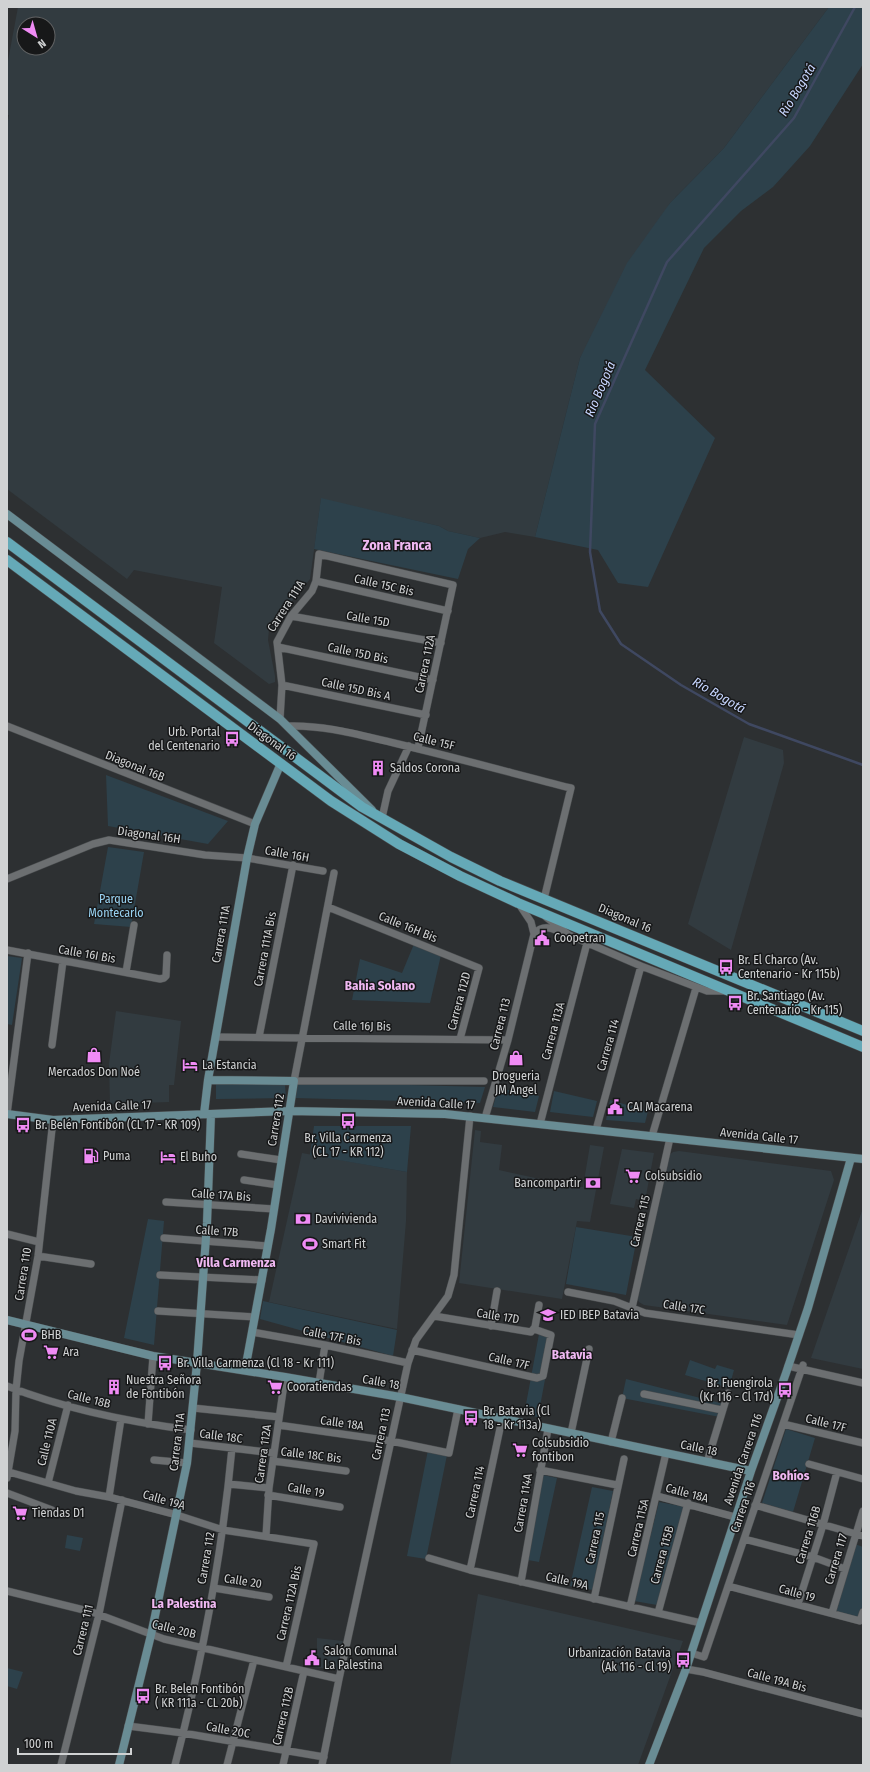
<svg xmlns="http://www.w3.org/2000/svg" width="870" height="1772" viewBox="0 0 870 1772" font-family="'Fira Sans Condensed',sans-serif">
<style>
.built{fill:#323b40;fill-rule:evenodd}
.green{fill:#2d414b}
.lines{fill:none;stroke-linecap:round;stroke-linejoin:round}
.stream{stroke:#3f4861;stroke-width:2.5}
.street-casing{stroke:#494c4e;stroke-width:8}
.secondary-casing{stroke:#494c4e;stroke-width:9}
.primary-casing{stroke:#494c4e;stroke-width:11}
.street{stroke:#6c6f71;stroke-width:7}
.secondary{stroke:#698c94;stroke-width:8}
.primary{stroke:#65a9b7;stroke-width:10}
.labels{text-anchor:middle;dominant-baseline:central;stroke-width:3;stroke-linejoin:round;paint-order:stroke}
.street-label{font-size:12px;fill:#d0d2d3;stroke:#171819}
.poi-label{font-size:12px;fill:#d0d2d3;stroke:#171819;text-anchor:start}
.park-label{font-size:12px;fill:#98d2f1;stroke:#171819}
.water-label{font-size:13px;font-style:italic;fill:#c7d6ff;stroke:#171819}
.neighbourhood-label{font-size:13px;font-weight:bold;fill:#f0b8f2;stroke:#171819}
.quarter-label{font-size:14px;font-weight:bold;fill:#f0b8f2;stroke:#171819}
</style>
<rect width="100%" height="100%" fill="#2d3032"/>
<!-- built -->
<path class="built" d="M18,7H829L724,148L670,203L580,358L535,537L505,532L480,538L448,531L439,526L321,499L310,579L269,629L268,640L275,676V682L269,684L214,643L222,587L134,570L127,579L7,489V126L9,115H7V66ZM24,24H48V48H24Z
M744,737L783,750L784,763L731,950L688,924Z
M116,1011L181,1021L174,1085H169V1102L110,1104L109,1064Z
M475,1130L481,1131L480,1142L502,1145L499,1170L576,1187H583L590,1145L604,1147L590,1222L577,1221L562,1299L459,1283Z
M622,1149L654,1153L645,1201L636,1199L634,1208L610,1204Z
M679,1151L831,1171L834,1180L787,1325L644,1305L639,1302L637,1297L668,1156L673,1152Z
M302,1153L407,1172L406,1221L397,1329L269,1302Z
M863,1208V1369L811,1358Z
M478,1594L683,1641L638,1765H450Z
M317,1638L343,1641L337,1670L314,1667L317,1652Z"/>
<!-- green -->
<path class="green" d="M829,7H863V64L810,146L773,187L741,211L704,248L645,370L715,438L648,587L618,583L598,550L535,537L580,358L627,263L670,203L724,148Z
M321,498L439,526L448,531L480,538L468,549L458,579L314,549Z
M106,775L228,821L208,844L108,826Z
M108,847L144,852L131,927L94,924Z
M414,944L441,955L430,1003L352,1000L360,959L402,973Z
M7,956L22,958L12,1025L7,1024Z
M297,1082L485,1087L480,1103L295,1098Z
M216,1084L285,1085L286,1098L216,1099Z
M498,1088L539,1096L535,1112L493,1107Z
M554,1091L597,1101L593,1117L550,1112Z
M610,1100L648,1111L645,1123L606,1120Z
M314,1126H411L407,1172L310,1155Z
M148,1219L164,1221L154,1345L124,1338Z
M576,1227L637,1237L626,1295L566,1284Z
M263,1301L397,1330L393,1356L260,1319Z
M539,1334L553,1337L538,1417L524,1415Z
M690,1360L715,1369L717,1365L734,1370L729,1388L685,1375Z
M626,1379L724,1404L720,1417L622,1398Z
M786,1429L815,1438L793,1512L762,1503Z
M428,1450L447,1455L426,1559L407,1556Z
M543,1475L557,1478L539,1562L528,1560Z
M592,1487L613,1491L593,1590L570,1586Z
M659,1502L686,1507L657,1605L634,1601Z
M67,1535L83,1538L80,1551L65,1548Z
M855,1544L863,1547V1608L859,1617L835,1613Z
M7,1668L23,1672L17,1689L7,1686Z"/>
<g class="lines">
<!-- stream -->
<path class="stream" d="M855,7L794,118L667,262L595,424L590,552L600,611L621,644L681,685L749,724L863,765"/>
<!-- street casing -->
<g class="street-casing">
<path id="street" d="M316,581L448,611
M291,616L441,643
M278,647L433,680
M282,685L426,715
M280,719L282,685L277,642L291,616L312,591L316,581L319,554L453,585L418,748
M7,726L255,824
M289,726C325,725 359,735 394,743C453,757 512,773 571,788L544,899
M382,818L388,791L409,746
M334,873L294,1081H484
M7,879L93,844L109,840L205,855L247,858L323,871
M328,907L479,968L460,1039
M546,917L569,935L641,966L707,991H726
M534,934C542,925 550,927 560,932
M7,950L160,979L164,978L166,976L167,955
M126,972L134,925
M216,1037L508,1040
M259,1037L293,865
M52,1045L63,961
M7,1114L28,953
M485,1118L508,1040L534,934L531,922L519,904
M540,1124L587,943
M596,1130L641,966
M652,1136L696,988
M241,1154L281,1160
M244,1180L278,1185
M166,1202L274,1209
M7,1234L39,1242
M164,1238L268,1246
M38,1256L91,1264
M160,1275L262,1280
M568,1292L614,1301L645,1313L799,1335
M632,1308L670,1138
M158,1311L255,1317
M434,1316L531,1332L535,1327L539,1305
M491,1326L497,1291
M252,1332L325,1345L408,1363
M412,1350L537,1378L543,1376L551,1335L534,1329
M788,1366L863,1383
M319,1383L325,1345
M7,1386C65,1409 129,1422 191,1430
M644,1394L722,1410
M193,1408L279,1417
M148,1424L153,1356
M783,1424L863,1443
M278,1425L391,1441L449,1453L458,1409
M571,1433L589,1349
M611,1442L622,1398
M190,1443L274,1453
M154,1460L187,1463
M273,1461L346,1471
M707,1462L728,1393
M809,1464L863,1479
M540,1470L617,1485
M9,1472L76,1491L109,1497L177,1515L223,1530L314,1544L286,1667
M7,1478L15,1431L16,1390L19,1361L38,1256L53,1120
M48,1483L68,1405
M229,1484L269,1488
M7,1493L52,1510
M268,1495L340,1507
M657,1496L735,1517
M109,1497L121,1419
M755,1505L863,1536
M266,1536L269,1488L285,1377
M744,1539L813,1557L845,1569
M429,1558L470,1570L701,1623
M470,1570L502,1419
M521,1582L548,1429
M728,1586L860,1621L863,1612
M214,1588L269,1597
M7,1591L92,1612L164,1639L339,1679
M594,1599L624,1459
M798,1604L823,1525L837,1472
M630,1607L666,1453
M658,1613L688,1503
M832,1613L863,1511
M691,1653L704,1657L803,1365
M686,1669L703,1672L863,1714
M128,1726L183,1733L324,1757
M61,1765L99,1614L122,1500
M175,1765C202,1661 222,1555 232,1448
M227,1765L254,1660
M283,1765L304,1671
M322,1765L339,1679L408,1363L416,1340L448,1296L454,1275L470,1116"/>
</g>
<!-- secondary casing -->
<g class="secondary-casing">
<path id="secondary" d="M7,514L280,719L372,810
M208,1080L294,1081L271,1229L245,1370
M7,1114L53,1120L289,1111L445,1114L863,1159
M204,1114L208,1080L247,858L255,824L281,763
M7,1320L153,1356L285,1377L400,1397L751,1471
M119,1765L151,1635L187,1463L197,1363L207,1223L211,1114
M649,1765L686,1669L751,1471L786,1373L808,1308L851,1158"/>
</g>
<!-- primary casing -->
<g class="primary-casing">
<path id="primary" d="M7,542L362,807L451,857L500,881L863,1031
M7,560L331,801L399,844L460,876L518,903L863,1047"/>
</g>
<!-- street -->
<use href="#street" class="street"/>
<!-- secondary -->
<use href="#secondary" class="secondary"/>
<!-- primary -->
<use href="#primary" class="primary"/>
</g>
<!-- icons -->
<defs>
<g id="bus-bare" transform="scale(1.2)"><path d="M-5-6H5V4H4V6H2V4H-2V6H-4V4H-5ZM-3.5-4V0h7V-4ZM-3.5 1.2v1.5H-2V1.2ZM2 1.2v1.5H3.5V1.2Z" fill="#f08bf5" stroke="#171819" stroke-width="2.5" paint-order="stroke"/></g>
<g id="building-bare" transform="scale(1.2)"><path d="M-4-6H4V6H1V3H-1V6H-4ZM-2.5-4.3h1.7v1.8h-1.7ZM.8-4.3h1.7v1.8H.8ZM-2.5-1h1.7V.8h-1.7ZM.8-1h1.7V.8H.8Z" fill="#f08bf5" stroke="#171819" stroke-width="2.5" paint-order="stroke"/></g>
<g id="civic-bare" transform="scale(1.2)"><path d="M-.6-6.5H3V-4.5H.6V-3L4-1V1h2V6H-6V1h2V-1L-.6-3ZM-1.2 2.5V6h2.4V2.5Z" fill="#f08bf5" stroke="#171819" stroke-width="2.5" paint-order="stroke"/></g>
<g id="shop-bare" transform="scale(1.2)"><path d="M-5-2.5h2.3a2.7 3.5 0 0 1 5.4 0H5L5.5 6h-11ZM-1.5-2.5h3a1.5 2.3 0 0 0-3 0Z" fill="#f08bf5" stroke="#171819" stroke-width="2.5" paint-order="stroke"/></g>
<g id="hotel-bare" transform="scale(1.2)"><path d="M-6-4.5h1.5V1H6V5H4.5V3h-9V5H-6ZM-4 0a1.8 1.8 0 1 1 3.6 0ZM.5 0V-2.5h3Q6-2.5 6 0Z" fill="#f08bf5" stroke="#171819" stroke-width="2.5" paint-order="stroke"/></g>
<g id="fuel-bare" transform="scale(1.2)"><path d="M-5.5-6h7V0h2V4h1.3V-2.5L3-4.5l.8-.8L6-3V5H2.5V1h-1V6h-7ZM-4.2-4.7v3.2H.2V-4.7Z" fill="#f08bf5" stroke="#171819" stroke-width="2.5" paint-order="stroke"/></g>
<g id="supermarket-bare" transform="scale(1.2)"><path d="M-6-5.5h2.5l.6 2H6L4.5 2H-2.5L-4.4-4H-6ZM-1.5 3.2a1.3 1.3 0 1 0 .1 0ZM3 3.2a1.3 1.3 0 1 0 .1 0Z" fill="#f08bf5" stroke="#171819" stroke-width="2.5" paint-order="stroke"/></g>
<g id="bank-bare" transform="scale(1.2)"><path d="M-6-4H6V4H-6ZM0-2.3a2.3 2.3 0 1 0 0 4.6a2.3 2.3 0 1 0 0-4.6Z" fill="#f08bf5" stroke="#171819" stroke-width="2.5" paint-order="stroke"/></g>
<g id="stadium-bare" transform="scale(1.2)"><path d="M0-5a6.5 5 0 1 0 0 10a6.5 5 0 1 0 0-10ZM-3.5-1.8h7v3.6h-7Z" fill="#f08bf5" stroke="#171819" stroke-width="2.5" paint-order="stroke"/></g>
<g id="school-bare" transform="scale(1.2)"><path d="M0-5L7-2L0 1L-7-2ZM-4 1L0 2.5L4 1V4Q0 6-4 4Z" fill="#f08bf5" stroke="#171819" stroke-width="2.5" paint-order="stroke"/></g>
</defs>
<g fill-rule="evenodd">
<use href="#bus-bare" x="232" y="739"/>
<use href="#building-bare" x="378" y="768"/>
<use href="#civic-bare" x="542" y="938"/>
<use href="#bus-bare" x="726" y="967"/>
<use href="#bus-bare" x="735" y="1003"/>
<use href="#shop-bare" x="94" y="1055"/>
<use href="#shop-bare" x="516" y="1058"/>
<use href="#hotel-bare" x="190" y="1065"/>
<use href="#civic-bare" x="615" y="1107"/>
<use href="#bus-bare" x="348" y="1121"/>
<use href="#bus-bare" x="23" y="1125"/>
<use href="#fuel-bare" x="91" y="1156"/>
<use href="#hotel-bare" x="168" y="1157"/>
<use href="#supermarket-bare" x="633" y="1176"/>
<use href="#bank-bare" x="593" y="1183"/>
<use href="#bank-bare" x="303" y="1219"/>
<use href="#stadium-bare" x="310" y="1244"/>
<use href="#school-bare" x="548" y="1315"/>
<use href="#stadium-bare" x="29" y="1335"/>
<use href="#supermarket-bare" x="51" y="1352"/>
<use href="#bus-bare" x="165" y="1363"/>
<use href="#building-bare" x="114" y="1387"/>
<use href="#supermarket-bare" x="275" y="1387"/>
<use href="#bus-bare" x="785" y="1390"/>
<use href="#bus-bare" x="471" y="1418"/>
<use href="#supermarket-bare" x="520" y="1450"/>
<use href="#supermarket-bare" x="20" y="1513"/>
<use href="#civic-bare" x="312" y="1658"/>
<use href="#bus-bare" x="683" y="1660"/>
<use href="#bus-bare" x="143" y="1696"/>
</g>
<g class="labels">
<!-- street labels -->
<g class="street-label">
<text transform="translate(384 585) rotate(13)">Calle 15C Bis</text>
<text transform="translate(286 606) rotate(-57)">Carrera 111A</text>
<text transform="translate(368 619) rotate(10)">Calle 15D</text>
<text transform="translate(358 653) rotate(12)">Calle 15D Bis</text>
<text transform="translate(425 664) rotate(-78)">Carrera 112A</text>
<text transform="translate(356 689) rotate(12)">Calle 15D Bis A</text>
<text transform="translate(272 741) rotate(36)">Diagonal 16</text>
<text transform="translate(434 741) rotate(14)">Calle 15F</text>
<text transform="translate(135 766) rotate(22)">Diagonal 16B</text>
<text transform="translate(149 835) rotate(8)">Diagonal 16H</text>
<text transform="translate(287 854) rotate(10)">Calle 16H</text>
<text transform="translate(625 918) rotate(23)">Diagonal 16</text>
<text transform="translate(408 927) rotate(22)">Calle 16H Bis</text>
<text transform="translate(221 934) rotate(-80)">Carrera 111A</text>
<text transform="translate(265 949) rotate(-79)">Carrera 111A Bis</text>
<text transform="translate(87 954) rotate(10)">Calle 16I Bis</text>
<text transform="translate(459 1001) rotate(-75)">Carrera 112D</text>
<text transform="translate(500 1024) rotate(-76)">Carrera 113</text>
<text transform="translate(362 1026) rotate(1)">Calle 16J Bis</text>
<text transform="translate(553 1031) rotate(-75)">Carrera 113A</text>
<text transform="translate(608 1045) rotate(-74)">Carrera 114</text>
<text transform="translate(436 1103) rotate(3)">Avenida Calle 17</text>
<text transform="translate(112 1106) rotate(-2)">Avenida Calle 17</text>
<text transform="translate(276 1120) rotate(-81)">Carrera 112</text>
<text transform="translate(759 1136) rotate(6)">Avenida Calle 17</text>
<text transform="translate(221 1195) rotate(4)">Calle 17A Bis</text>
<text transform="translate(640 1221) rotate(-77)">Carrera 115</text>
<text transform="translate(217 1231) rotate(4)">Calle 17B</text>
<text transform="translate(23 1274) rotate(-81)">Carrera 110</text>
<text transform="translate(684 1307) rotate(9)">Calle 17C</text>
<text transform="translate(498 1316) rotate(9)">Calle 17D</text>
<text transform="translate(332 1336) rotate(11)">Calle 17F Bis</text>
<text transform="translate(509 1361) rotate(13)">Calle 17F</text>
<text transform="translate(381 1382) rotate(10)">Calle 18</text>
<text transform="translate(89 1399) rotate(14)">Calle 18B</text>
<text transform="translate(342 1423) rotate(8)">Calle 18A</text>
<text transform="translate(826 1423) rotate(14)">Calle 17F</text>
<text transform="translate(381 1434) rotate(-78)">Carrera 113</text>
<text transform="translate(221 1436) rotate(7)">Calle 18C</text>
<text transform="translate(47 1442) rotate(-76)">Calle 110A</text>
<text transform="translate(177 1442) rotate(-83)">Carrera 111A</text>
<text transform="translate(699 1448) rotate(12)">Calle 18</text>
<text transform="translate(263 1454) rotate(-82)">Carrera 112A</text>
<text transform="translate(311 1455) rotate(7)">Calle 18C Bis</text>
<text transform="translate(743 1459) rotate(-71)">Avenida Carrera 116</text>
<text transform="translate(306 1490) rotate(10)">Calle 19</text>
<text transform="translate(475 1492) rotate(-78)">Carrera 114</text>
<text transform="translate(687 1493) rotate(15)">Calle 18A</text>
<text transform="translate(164 1500) rotate(16)">Calle 19A</text>
<text transform="translate(523 1503) rotate(-80)">Carrera 114A</text>
<text transform="translate(743 1507) rotate(-71)">Carrera 116</text>
<text transform="translate(638 1528) rotate(-77)">Carrera 115A</text>
<text transform="translate(808 1535) rotate(-73)">Carrera 116B</text>
<text transform="translate(595 1538) rotate(-78)">Carrera 115</text>
<text transform="translate(662 1555) rotate(-75)">Carrera 115B</text>
<text transform="translate(206 1558) rotate(-80)">Carrera 112</text>
<text transform="translate(836 1559) rotate(-73)">Carrera 117</text>
<text transform="translate(243 1581) rotate(9)">Calle 20</text>
<text transform="translate(567 1581) rotate(13)">Calle 19A</text>
<text transform="translate(797 1593) rotate(15)">Calle 19</text>
<text transform="translate(289 1603) rotate(-77)">Carrera 112A Bis</text>
<text transform="translate(174 1629) rotate(14)">Calle 20B</text>
<text transform="translate(83 1630) rotate(-76)">Carrera 111</text>
<text transform="translate(777 1680) rotate(15)">Calle 19A Bis</text>
<text transform="translate(283 1716) rotate(-77)">Carrera 112B</text>
<text transform="translate(228 1730) rotate(10)">Calle 20C</text>
</g>
<!-- poi labels -->
<g class="poi-label">
<text x="220" y="732" text-anchor="end">Urb. Portal<tspan x="220" dy="14">del Centenario</tspan></text>
<text x="390" y="768">Saldos Corona</text>
<text x="554" y="938">Coopetran</text>
<text x="738" y="960">Br. El Charco (Av.<tspan x="738" dy="14">Centenario - Kr 115b)</tspan></text>
<text x="747" y="996">Br. Santiago (Av.<tspan x="747" dy="14">Centenario - Kr 115)</tspan></text>
<text x="202" y="1065">La Estancia</text>
<text x="94" y="1072" text-anchor="middle">Mercados Don Noé</text>
<text x="516" y="1076" text-anchor="middle">Drogueria<tspan x="516" dy="14">JM Angel</tspan></text>
<text x="627" y="1107">CAI Macarena</text>
<text x="35" y="1125">Br. Belén Fontibón (CL 17 - KR 109)</text>
<text x="348" y="1138" text-anchor="middle">Br. Villa Carmenza<tspan x="348" dy="14">(CL 17 - KR 112)</tspan></text>
<text x="103" y="1156">Puma</text>
<text x="180" y="1157">El Buho</text>
<text x="645" y="1176">Colsubsidio</text>
<text x="581" y="1183" text-anchor="end">Bancompartir</text>
<text x="315" y="1219">Davivivienda</text>
<text x="322" y="1244">Smart Fit</text>
<text x="560" y="1315">IED IBEP Batavia</text>
<text x="41" y="1335">BHB</text>
<text x="63" y="1352">Ara</text>
<text x="177" y="1363">Br. Villa Carmenza (Cl 18 - Kr 111)</text>
<text x="126" y="1380">Nuestra Señora<tspan x="126" dy="14">de Fontibón</tspan></text>
<text x="773" y="1383" text-anchor="end">Br. Fuengirola<tspan x="773" dy="14">(Kr 116 - Cl 17d)</tspan></text>
<text x="287" y="1387">Cooratiendas</text>
<text x="483" y="1411">Br. Batavia (Cl<tspan x="483" dy="14">18 - Kr 113a)</tspan></text>
<text x="532" y="1443">Colsubsidio<tspan x="532" dy="14">fontibon</tspan></text>
<text x="32" y="1513">Tiendas D1</text>
<text x="324" y="1651">Salón Comunal<tspan x="324" dy="14">La Palestina</tspan></text>
<text x="671" y="1653" text-anchor="end">Urbanización Batavia<tspan x="671" dy="14">(Ak 116 - Cl 19)</tspan></text>
<text x="155" y="1689">Br. Belen Fontibón<tspan x="155" dy="14">( KR 111a - CL 20b)</tspan></text>
</g>
<!-- park labels -->
<g class="park-label">
<text x="116" y="899">Parque<tspan x="116" dy="14">Montecarlo</tspan></text>
</g>
<!-- water labels -->
<g class="water-label">
<text transform="translate(797 90) rotate(-59)">Río Bogotá</text>
<text transform="translate(600 389) rotate(-67)">Río Bogotá</text>
<text transform="translate(719 695) rotate(30)">Río Bogotá</text>
</g>
<!-- neighbourhood labels -->
<g class="neighbourhood-label">
<text x="380" y="985">Bahia Solano</text>
<text x="236" y="1262">Villa Carmenza</text>
<text x="572" y="1354">Batavia</text>
<text x="791" y="1475">Bohíos</text>
<text x="184" y="1603">La Palestina</text>
</g>
<!-- quarter labels -->
<g class="quarter-label">
<text x="397" y="545">Zona Franca</text>
</g>
</g>
<!-- border -->
<rect width="870" height="1772" fill="none" stroke="#d0d2d3" stroke-width="16"/>
<!-- north arrow -->
<g transform="translate(36 36) rotate(143)"><circle r="19" fill="#171819" stroke="#616263"/>
<path d="M0-3L7 15L0 10L-7 15Z" fill="#f08bf5"/>
<text y="-6" font-size="11" font-weight="bold" text-anchor="middle" fill="#d0d2d3">N</text>
</g>
<!-- scale -->
<path d="M18 1748v6h113v-6" fill="none" stroke="#d0d2d3" stroke-width="2"/>
<text x="24" y="1748" font-size="12" fill="#d0d2d3" stroke="#171819" stroke-width="3" paint-order="stroke">100 m</text>
</svg>
